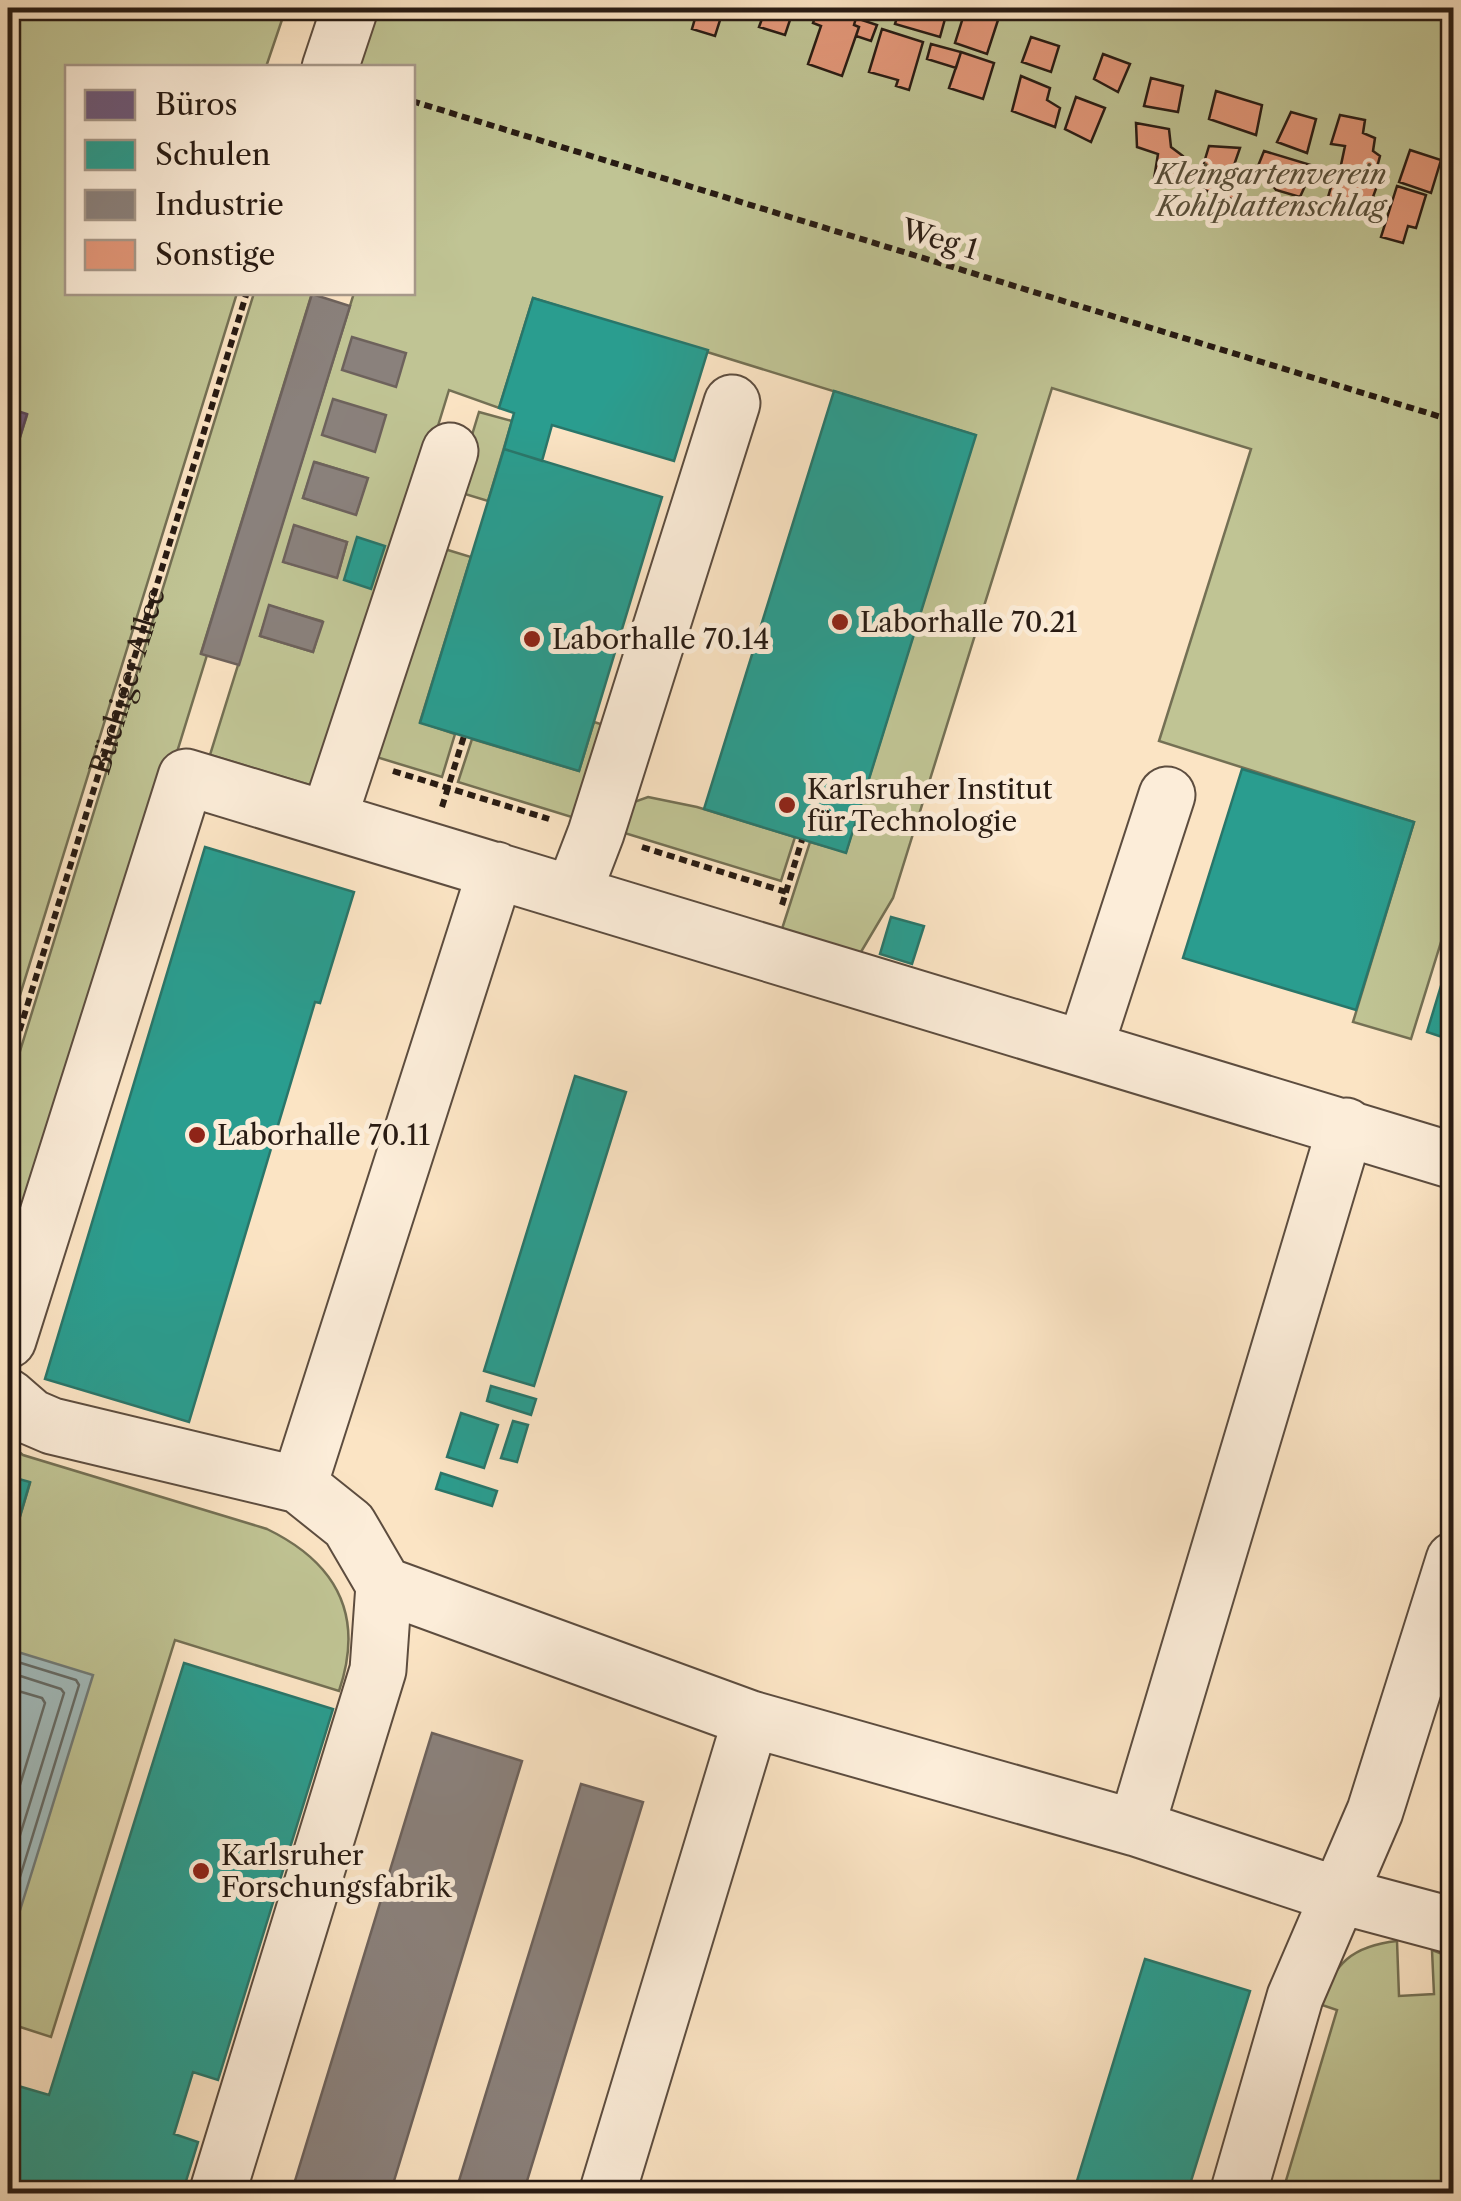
<svg xmlns="http://www.w3.org/2000/svg" width="1461" height="2201" viewBox="0 0 1461 2201" font-family="'Libre Caslon Text',serif">
<style>
.green{fill:#c0c494;stroke:#747054;stroke-width:2.5;fill-rule:evenodd}
.water{fill:#a2bcbd;stroke:#717c79;stroke-width:2.5}
.offices{fill:#6d597a;stroke:#58465b;stroke-width:2.5}
.schools{fill:#2a9d8f;stroke:#29766a;stroke-width:2.5}
.industry{fill:#8a817c;stroke:#6d625c;stroke-width:2.5}
.lines{fill:none;stroke-linecap:round;stroke-linejoin:round}
.shore{stroke:#656c68;stroke-width:2.5}
.building{fill:#e39779;stroke:#281b13;stroke-width:2.5}
.minor-casing{stroke:#5d4d3f;stroke-width:59}
.path{stroke:#281b13;stroke-width:6;stroke-dasharray:8 5;stroke-linecap:butt}
.minor{stroke:#fcedd9;stroke-width:55}
.poi-dot{fill:#8f2418;stroke:#fcedd9;stroke-width:4}
.labels{text-anchor:middle;dominant-baseline:central;stroke-width:10;stroke-linejoin:round;paint-order:stroke}
.park-label{font-size:28px;font-style:italic;fill:#564e3a;stroke:#fcedd9}
.street-label{font-size:28px;fill:#281b13;stroke:#fcedd9}
.poi-label{font-size:28px;fill:#281b13;stroke:#fcedd9;text-anchor:start}
</style>
<rect width="100%" height="100%" fill="#fbe4c4"/>
<filter id="stains"><feTurbulence type="fractalNoise" baseFrequency=".002" numOctaves="4"/><feColorMatrix values="0 0 0 0 .2 0 0 0 0 .09 0 0 0 0 .02 0 0 0 .5 -.17"/></filter>
<radialGradient id="worn" r=".72"><stop offset=".6" stop-color="#630" stop-opacity="0"/><stop offset="1" stop-color="#630" stop-opacity=".3"/></radialGradient>
<!-- green -->
<path class="green" d="M8,8H286L266,67L68,68V292L237,293L8,1034V476L27,415L8,408Z
M374,8H1453L1454,900L1411,1039L1353,1022L1414,822L1159,741L1251,449L1052,388L893,898L858,957L781,932L810,842L846,852L975,435L533,298L499,408L449,390L331,774L313,786L210,755L354,293L412,292V68L358,67ZM315,462L367,478L356,514L303,498ZM294,526L347,542L337,577L284,562ZM270,606L322,621L313,652L260,636Z
M254,293H312L201,653L207,655L8,1299V1090Z
M479,412L512,421L488,501L455,491Z
M438,547L471,557L420,722L455,734L442,777L373,756Z
M594,722L607,726L578,819L458,782L472,739L579,771Z
M648,797L697,807L795,837L781,881L618,831L634,802Z
M8,1443L23,1455L267,1529C337,1563 365,1615 339,1691L175,1640L51,2037L8,2023V1557L30,1483L8,1476Z
M1397,1941L1399,1996L1434,1994L1432,1950L1453,1958V2193L1282,2194L1337,2010L1319,2004C1335,1963 1352,1946 1397,1941Z"/>
<!-- water -->
<path class="water" d="M8,1649L93,1675L8,1949Z"/>
<!-- offices -->
<path class="offices" d="M8,408L27,414L8,476Z"/>
<!-- schools -->
<path class="schools" d="M533,298L708,350L674,461L552,425L542,461L504,449L514,413L499,408Z
M834,391L976,435L846,853L704,809Z
M504,449L662,497L579,771L420,723Z
M357,537L385,546L371,589L344,580Z
M1242,769L1414,822L1356,1010L1183,958Z
M205,847L354,892L320,1003L315,1002L189,1422L45,1379Z
M891,917L924,926L912,964L880,954Z
M1454,943V1041L1427,1032Z
M575,1076L626,1092L534,1386L484,1371Z
M491,1386L536,1399L531,1415L487,1401Z
M461,1413L498,1425L484,1468L447,1457Z
M513,1421L528,1425L517,1462L501,1458Z
M441,1473L497,1491L492,1506L436,1489Z
M8,1476L30,1482L8,1557Z
M184,1663L333,1709L218,2080L193,2072L174,2134L198,2142L182,2194H8V2083L49,2095Z
M1145,1959L1250,1991L1187,2194H1073Z"/>
<!-- industry -->
<path class="industry" d="M312,294L350,306L239,665L201,654Z
M352,337L406,353L396,387L342,370Z
M333,399L386,415L375,452L322,435Z
M314,462L368,478L356,515L303,498Z
M294,525L347,542L337,578L283,562Z
M269,605L323,622L313,652L260,636Z
M432,1733L522,1761L390,2194H291Z
M581,1784L643,1802L523,2194H455Z"/>
<g class="lines">
<!-- shore -->
<path class="shore" d="M8,1659L76,1680L79,1685L8,1916
M8,1672L61,1689L64,1693L8,1874
M8,1688L42,1698L45,1703L8,1824"/>
</g>
<!-- building -->
<path class="building" d="M698,8L722,14L715,36L692,29Z
M766,8H794L785,35L759,27Z
M818,8L856,18L854,25L859,27L842,76L808,64L821,26L813,23Z
M900,8H948L940,37L895,24Z
M966,8L999,17L987,54L955,43Z
M856,18L877,25L871,41L856,36L859,27L854,25Z
M882,29L923,42L909,90L896,86L898,80L869,72Z
M1031,37L1059,46L1051,72L1022,62Z
M931,44L961,52L956,68L927,59Z
M961,52L994,63L983,99L949,88Z
M1103,54L1130,64L1118,92L1094,79Z
M1021,76L1050,88L1047,100L1060,108L1055,127L1012,111Z
M1151,78L1183,86L1178,112L1144,106Z
M1216,91L1262,105L1256,135L1209,119Z
M1076,97L1105,108L1091,142L1065,129Z
M1291,112L1316,119L1307,153L1277,142Z
M1340,115L1365,120L1363,133L1375,138L1373,151L1380,156L1375,175L1341,165L1345,146L1331,144Z
M1136,123L1169,129L1171,147L1183,156L1180,182L1154,179L1158,154L1137,147Z
M1209,146L1240,148L1232,171L1240,179L1234,200L1204,190L1200,176Z
M1410,150L1441,160L1431,193L1399,182Z
M1264,151L1314,166L1300,197L1276,190L1258,166Z
M1334,177L1377,186L1366,216L1326,204Z
M1397,186L1426,195L1416,228L1408,226L1403,243L1381,237Z"/>
<g class="lines">
<!-- minor casing -->
<g class="minor-casing">
<path id="minor" d="M330,68L350,8
M328,820L450,451
M573,893L596,833L732,403
M1085,1047L1167,795
M8,1340L186,777L1454,1161
M8,1397L31,1417L52,1426L299,1485L349,1525L384,1585L751,1719L1136,1828L1338,1895L1454,1926
M299,1485L496,870
M1136,1828L1346,1126
M217,2194L378,1670L384,1585
M607,2194L751,1719
M1238,2194L1295,1997L1375,1811L1454,1560"/>
</g>
<!-- path -->
<g class="path">
<path d="M412,101L1454,421"/>
<path d="M393,771L549,819"/>
<path d="M442,807L464,736"/>
<path d="M642,847L786,892"/>
<path d="M782,905L802,840"/>
<path id="s1" d="M8,1068L247,292"/>
</g>
<!-- minor -->
<use href="#minor" class="minor"/>
</g>
<!-- markers -->
<g class="poi-dot">
<circle cx="840" cy="622" r="10"/>
<circle cx="532" cy="639" r="10"/>
<circle cx="787" cy="805" r="10"/>
<circle cx="197" cy="1135" r="10"/>
<circle cx="201" cy="1871" r="10"/>
</g>
<g class="labels">
<!-- park labels -->
<g class="park-label">
<text x="1271" y="174">Kleingartenverein<tspan x="1271" dy="32">Kohlplattenschlag</tspan></text>
</g>
<!-- street labels -->
<g class="street-label">
<text transform="translate(940 239) rotate(17)">Weg 1</text>
<text stroke="none"><textPath href="#s1" startOffset="405">Büchiger Allee</textPath></text>
</g>
<!-- poi labels -->
<g class="poi-label">
<text x="860" y="622">Laborhalle 70.21</text>
<text x="552" y="639">Laborhalle 70.14</text>
<text x="807" y="789">Karlsruher Institut<tspan x="807" dy="32">für Technologie</tspan></text>
<text x="217" y="1135">Laborhalle 70.11</text>
<text x="221" y="1855">Karlsruher<tspan x="221" dy="32">Forschungsfabrik</tspan></text>
</g>
</g>
<!-- margin -->
<rect width="1461" height="2201" fill="none" stroke="#fbe4c4" stroke-width="40"/>
<rect x="10" y="10" width="1441" height="2181" fill="none" stroke="#281b13" stroke-width="5"/>
<rect x="20" y="20" width="1421" height="2161" fill="none" stroke="#281b13" stroke-width="2.5"/>
<!-- legend -->
<rect x="65" y="65" width="350" height="230" fill="#fcedd9" stroke="#a7998a" stroke-width="2.5"/>
<rect x="85" y="90" width="50" height="30" fill="#6d597a" stroke="#a7998a" stroke-width="2.5"/>
<text x="155" y="115" font-size="30" fill="#281b13">Büros</text>
<rect x="85" y="140" width="50" height="30" fill="#2a9d8f" stroke="#a7998a" stroke-width="2.5"/>
<text x="155" y="165" font-size="30" fill="#281b13">Schulen</text>
<rect x="85" y="190" width="50" height="30" fill="#8a817c" stroke="#a7998a" stroke-width="2.5"/>
<text x="155" y="215" font-size="30" fill="#281b13">Industrie</text>
<rect x="85" y="240" width="50" height="30" fill="#e39779" stroke="#a7998a" stroke-width="2.5"/>
<text x="155" y="265" font-size="30" fill="#281b13">Sonstige</text>
<rect width="100%" height="100%" filter="url(#stains)"/>
<rect width="100%" height="100%" fill="url(#worn)"/>
</svg>
